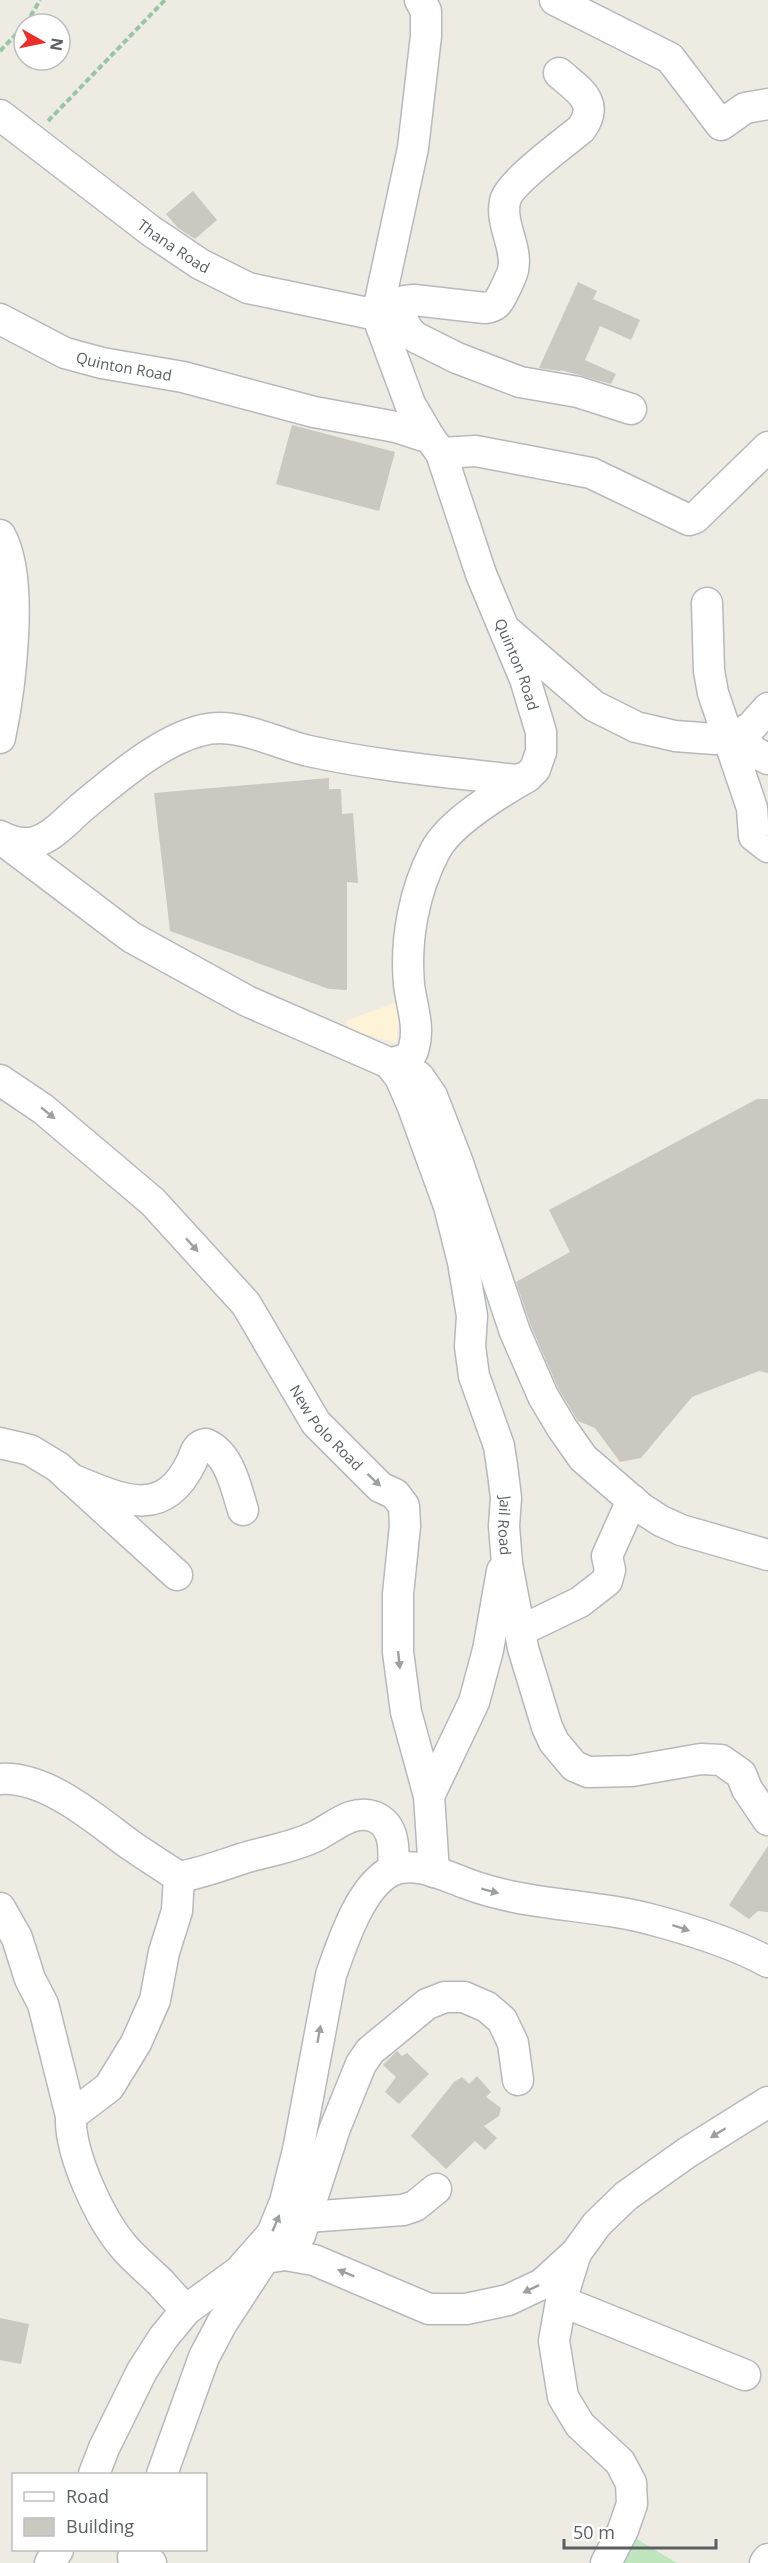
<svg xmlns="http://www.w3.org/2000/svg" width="768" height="2563" viewBox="0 0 768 2563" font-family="'Open Sans',sans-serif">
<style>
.commercial{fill:#fef3d7}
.green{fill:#c0e6be}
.building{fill:#cbc7c1}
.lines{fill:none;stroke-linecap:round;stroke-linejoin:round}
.minor-casing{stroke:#b5b9bd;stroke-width:33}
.path{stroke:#97c7a2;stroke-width:4;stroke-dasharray:6 3;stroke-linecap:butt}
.minor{stroke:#fff;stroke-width:30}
.oneway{fill:#9d9fa1}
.labels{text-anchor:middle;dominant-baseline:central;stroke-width:6;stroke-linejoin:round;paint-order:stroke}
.street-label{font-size:15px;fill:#5b5f63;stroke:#fff}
</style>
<rect width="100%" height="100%" fill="#eeebe2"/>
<!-- commercial -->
<path class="commercial" d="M402,1000L396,1043L348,1029L346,1021Z"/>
<!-- green -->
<path class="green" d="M630,2535L677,2563H615Z"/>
<!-- building -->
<path class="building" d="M193,191L217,220L195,239L178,228L166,214Z
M578,282L597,291L593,299L640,320L631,340L600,326L585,360L616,374L611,384L561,370L560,371L539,368Z
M292,425L395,452L379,511L276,484Z
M329,778V789H341L342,814L353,813L358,883L347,882V990L329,989L170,931L154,793Z
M757,1099H768V1373L759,1371L692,1397L641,1458L620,1462L595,1428L578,1421L558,1388L531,1326L516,1282L570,1252L549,1210Z
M768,1846V1912L758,1911L749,1919L729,1905Z
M397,2051L402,2056L407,2053L429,2074L399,2104L385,2092L396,2077L383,2065Z
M477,2076L491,2092L486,2097L501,2108L499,2116L484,2126L497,2138L485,2150L475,2141L446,2169L411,2136L454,2082L462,2077L469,2084Z
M0,2318L29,2324L21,2364L0,2360Z"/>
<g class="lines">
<!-- minor casing -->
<g class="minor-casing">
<g id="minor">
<path d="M420,0L426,11V36L413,148L377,315L410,404L430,438"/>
<path d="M555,0L670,58L721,125L745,108L768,104"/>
<path id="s1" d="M0,115L151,231L200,264L248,288L377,315"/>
<path d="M380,301L395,306L408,330L415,337L457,358L520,382L578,392L631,409"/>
<path d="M395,306L405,301L414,300L485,308C495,307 498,303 502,295C506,287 511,278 513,270C518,247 500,225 505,201C509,183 564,143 581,129C601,102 578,90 559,73"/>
<path id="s2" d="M0,319L65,353L102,363L183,377L314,412L396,427L430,438L441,453L481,574L525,679L541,732V752L535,769L527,777L516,780C447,772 377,766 309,751C274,743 236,720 199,731C158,742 115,780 82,807C68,819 53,837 35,842C22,845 11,842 0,836"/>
<path d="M441,453L476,451L591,473L689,520L695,518L768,447"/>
<path d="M0,535C25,577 10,690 0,738"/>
<path d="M707,603L709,671L713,693L752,808L754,836L768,847"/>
<path d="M508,632L594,706L636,727L675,736L715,739L736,736L751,727L768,708"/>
<path d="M736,736L756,753L768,759"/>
<path d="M0,838L131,937L247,1001L389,1063C399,1062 412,1059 414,1047C420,1026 411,1004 409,984C405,939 414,891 435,851C450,822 499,793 527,777"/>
<path id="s3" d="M389,1063L400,1077L413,1107L449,1206L463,1262L472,1316L470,1346L474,1376L499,1446L503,1473L506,1498L504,1526L507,1564L523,1648L547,1727L554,1742L574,1766L588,1772L632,1771L701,1759L721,1760L741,1774L747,1789L768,1820"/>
<path d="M404,1066L419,1077L432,1096L458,1163L515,1332L543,1396L562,1428L583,1458L641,1508L661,1521L681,1530L768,1555"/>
<path id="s4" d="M0,1080L43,1109L153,1202L246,1304L316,1423L380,1487L395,1494L404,1506L405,1526L398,1594V1652L406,1712L429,1796L434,1872"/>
<path d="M0,1443L30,1450L58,1467L177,1575"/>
<path d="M71,1479C121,1499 163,1522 192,1461C195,1453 197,1445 206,1444C230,1454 236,1488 243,1510"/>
<path d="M520,1631L580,1602L607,1581L610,1570L607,1556L632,1500"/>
<path d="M0,1779C46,1776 94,1818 129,1844C145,1855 162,1866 179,1877L177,1911L164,1952L155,2000L136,2043L109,2087L71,2116"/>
<path d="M429,1796L474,1702L488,1650L502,1571"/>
<path d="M179,1877C201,1873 220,1866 241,1859C266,1851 292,1848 316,1836C334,1827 353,1808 375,1817C396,1826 394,1852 393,1870"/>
<path d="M0,1908L17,1938L30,1979L43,2004L71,2116C69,2153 100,2219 124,2247C135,2260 149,2271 161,2283C169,2292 177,2301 186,2310"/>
<path d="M307,2217L403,2210L415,2206L436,2189"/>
<path d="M576,2253L561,2301L554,2341L563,2397L580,2425L620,2462L631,2483L632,2504L623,2530L606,2563"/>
<path d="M285,2255L300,2235L335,2128L361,2064L370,2051L427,2004L445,1997H464L487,2007L502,2020L513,2043L518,2080"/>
<path d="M243,2267L272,2234L285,2202L298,2150L331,1975C342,1944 360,1887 391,1871C414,1860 443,1875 465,1883C527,1907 594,1903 657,1921C694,1931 735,1944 768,1962"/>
<path d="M561,2301L745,2375"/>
<path d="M94,2474L104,2448L142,2371L163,2338L186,2310L241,2270L265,2258L285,2255L314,2260L429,2309H466L508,2300L542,2284L576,2253L597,2224L626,2196L688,2152L768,2102"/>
<path d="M162,2474L204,2357L222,2323L260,2265"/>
<path d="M133,2557L151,2563"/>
<path d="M50,2563L58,2550"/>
<path d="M765,2563L768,2559"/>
</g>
</g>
<!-- path -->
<path class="path" d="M26,24L40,0
M0,51L24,26
M48,121L165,0"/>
<!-- minor -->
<use href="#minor" class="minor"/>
</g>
<!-- one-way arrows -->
<defs><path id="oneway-solid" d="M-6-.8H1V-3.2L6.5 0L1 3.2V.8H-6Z" transform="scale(1.5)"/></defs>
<g class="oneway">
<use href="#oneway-solid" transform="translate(48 1113) rotate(39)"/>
<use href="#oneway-solid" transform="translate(192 1245) rotate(48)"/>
<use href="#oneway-solid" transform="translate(374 1480) rotate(43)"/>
<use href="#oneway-solid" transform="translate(399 1660) rotate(84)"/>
<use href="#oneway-solid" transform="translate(490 1891) rotate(15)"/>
<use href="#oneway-solid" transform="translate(681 1928) rotate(18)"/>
<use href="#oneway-solid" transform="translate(319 2034) rotate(-80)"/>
<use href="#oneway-solid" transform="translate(718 2133) rotate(148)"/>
<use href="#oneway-solid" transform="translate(276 2223) rotate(-67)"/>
<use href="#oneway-solid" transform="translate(346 2273) rotate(-158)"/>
<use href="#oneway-solid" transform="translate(531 2289) rotate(154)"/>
</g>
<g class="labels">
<!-- street labels -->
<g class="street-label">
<text stroke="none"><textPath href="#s1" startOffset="218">Thana Road</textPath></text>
<text stroke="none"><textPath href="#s2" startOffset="134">Quinton Road</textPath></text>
<text stroke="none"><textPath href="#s2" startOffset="692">Quinton Road</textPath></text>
<text stroke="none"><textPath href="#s4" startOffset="482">New Polo Road</textPath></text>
<text stroke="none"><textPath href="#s3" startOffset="483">Jail Road</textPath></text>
</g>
</g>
<!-- legend -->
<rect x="12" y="2473" width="195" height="78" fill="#ffffff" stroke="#bdbfc1" stroke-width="1.5"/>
<rect x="24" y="2492" width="30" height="9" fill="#ffffff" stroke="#bdbfc1" stroke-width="1.5"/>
<text x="66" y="2503" font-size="18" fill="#5b5f63">Road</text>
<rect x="24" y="2518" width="30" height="18" fill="#cbc7c1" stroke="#bdbfc1" stroke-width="1.5"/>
<text x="66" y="2533" font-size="18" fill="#5b5f63">Building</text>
<!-- north arrow -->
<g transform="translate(42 42) rotate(99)"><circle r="28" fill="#ffffff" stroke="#bdbfc1" stroke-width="1.5"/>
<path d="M0-4.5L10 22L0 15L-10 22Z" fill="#ec2e2a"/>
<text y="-9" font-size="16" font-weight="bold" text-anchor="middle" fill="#5b5f63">N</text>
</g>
<!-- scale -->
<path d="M564 2539v9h152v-9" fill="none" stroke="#5b5f63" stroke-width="3"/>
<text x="573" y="2539" font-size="18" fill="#5b5f63" stroke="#ffffff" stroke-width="4.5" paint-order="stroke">50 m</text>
</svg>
